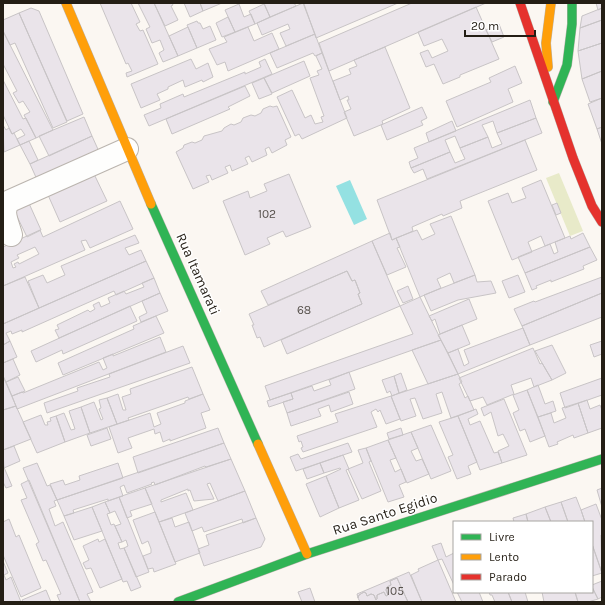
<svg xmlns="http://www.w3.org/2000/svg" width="605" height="605" viewBox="0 0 605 605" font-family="Karla,sans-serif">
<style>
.green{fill:#e8eac9}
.water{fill:#94e1e2}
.building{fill:#eae4ea;stroke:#c8c4c6;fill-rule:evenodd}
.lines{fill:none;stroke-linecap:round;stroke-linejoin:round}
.street-casing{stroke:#bab4ae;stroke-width:24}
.fast-casing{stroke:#bab4ae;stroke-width:10}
.slow-casing{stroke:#bab4ae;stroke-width:10}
.jam-casing{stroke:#bab4ae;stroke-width:10}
.street{stroke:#fefefd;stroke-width:22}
.fast{stroke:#30b455;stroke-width:9}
.slow{stroke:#ff9f0a;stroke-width:9}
.jam{stroke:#e5322d;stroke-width:9}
.labels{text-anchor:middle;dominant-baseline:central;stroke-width:3;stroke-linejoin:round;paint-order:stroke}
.number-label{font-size:12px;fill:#56504b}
.street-label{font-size:14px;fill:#241e15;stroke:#fff}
</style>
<rect width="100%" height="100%" fill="#fbf7f2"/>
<!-- green -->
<path class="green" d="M559,173L583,231L570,236L546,178Z"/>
<!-- water -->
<path class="water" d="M350,180L367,219L354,225L336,186Z"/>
<!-- building -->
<path class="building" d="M100,3H131L140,22L136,24L140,31L143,30L158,64L127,77L126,73L132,71L128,63L126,64Z
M138,3H154L178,56L163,62L159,53L164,50L160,40L152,43L146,29L150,27Z
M154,3H172L173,5L171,6L178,20L165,26Z
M184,3H200L203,11L190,17Z
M200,3H222L203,11Z
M264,3H294L296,6L270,17Z
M303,3L315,34L286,46L280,33L290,29L288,24L262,35L257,23Z
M306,3H398L316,38L304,4Z
M412,3H486L329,71L319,43Z
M596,3H602V8L598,10Z
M239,4L244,17L251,14L255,24L235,32L225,10Z
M264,4L270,17L255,24L249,11Z
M476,7L499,59L460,75V77L443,84L434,64L426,67L420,53L428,50L432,58L448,51L442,39L424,46L418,32Z
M31,8L39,11L83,114L67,121L19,13Z
M602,8V20L580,28L582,16Z
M19,13L67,122L53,128L15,43L10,45L3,31V20Z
M228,17L235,32L222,37L216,23Z
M602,20V43L578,51L580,28Z
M197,21L198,23H200L203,29L210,26L216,40L197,48L187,25Z
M499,24L504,37L492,42L486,30Z
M188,27L197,48L178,56L169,36Z
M248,27L254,41L272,33L279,49L228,71L225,62L217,65L209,49L227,42L224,37Z
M3,31L53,130L36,138L24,115L30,112L23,101L19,103L13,93L17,91L3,64Z
M315,34L322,53L315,56L313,53L277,68L270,53Z
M602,43V71L582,79L578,51Z
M385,47L410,108L382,121L383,124L354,136L344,112L351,109L347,100H349L348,96L340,100L333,81L351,74L349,69L357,66L354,60Z
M322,53L347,118L302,139L299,134L295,136L277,97L292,90L305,118L311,115L315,124L323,122L321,117L324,116L310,78L319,75L317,71L322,69L316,56Z
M191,59L196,69L208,63L213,77L203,82L202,80L185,87L183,80L168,87V89L157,94L160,100L141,108L131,84Z
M265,59L272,74L149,126L144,115L161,108L160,104L183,94L184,97L245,72V74L261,67L259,62Z
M304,61L310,76L272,93L264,78Z
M515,66L522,83L508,89L513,102L457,127L446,101L491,82L489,78Z
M602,71V98L590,102L582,79Z
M264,78L272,94L259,99L252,83Z
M3,80L23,119L26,118L36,138L20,145L17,139L25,135L21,129L12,134L3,115Z
M245,86L250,96L228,107L230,109L172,134L166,119Z
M602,98V127L597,129L588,104Z
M530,100L536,118L497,133L493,121L482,125L488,137L460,148L455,136L445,140L450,152L411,168L409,162L418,158L414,148Z
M270,106L273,107L277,106L291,137L285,140L287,145L272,153L269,147L265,149L267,155L252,162L249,156L245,158L248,164L232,171L230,165L225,167L228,173L212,180L210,175L206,176L209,182L193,189L176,152L183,148L184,145L192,142L195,143L202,140L204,136L222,131L224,128L231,124L234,125L241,122L243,118L251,115L255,116L261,113L263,109Z
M422,107L427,118L421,121L423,125L387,140L381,125Z
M84,117L92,136L49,156L39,136Z
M536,118L542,133L427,179L423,169L414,173L411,168L450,152L455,163L465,159L460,148L488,137L492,148L502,144L497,133Z
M452,121L456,131L429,142L426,133Z
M3,125L6,130L9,128L12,134L14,133L20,145L4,152Z
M602,127V144L597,129Z
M92,136L101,156L39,184L30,164Z
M525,140L537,170L460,201L462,208L443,216L442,214L412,227L413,231L392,240L377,200Z
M29,141L38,160L30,164L20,145Z
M94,174L107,201L60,222L48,195Z
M289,174L311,227L286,237L283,231L267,238L270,244L245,255L223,201L248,191L250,198L267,191L264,184Z
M541,180L565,238L545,246L541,236L528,242L532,252L512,260L488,201L508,193L512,203L526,198L522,188Z
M27,199L41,230L27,237L12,206Z
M120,201L133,229L90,248L86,240L81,241L85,250L3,286V247L40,230L43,237ZM35,247L39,254L19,264L18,262L14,264L16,267L13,268L11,262L19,258L17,255Z
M557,203L561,213L556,215L552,205Z
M451,216L475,275L454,283L450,273L437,279L441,288L420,297L396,238L417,230L422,240L435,234L430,224Z
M390,233L392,240L396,238L400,247L397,248L406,267L387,275L372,241Z
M583,233L590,247L525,273L518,257L550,244L554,254L558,252L555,242L570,236L571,239Z
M135,235L139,243L125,248L129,255L141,250L146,261L39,308L28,281L43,275L47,283L65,275L61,266Z
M372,241L400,306L287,354L281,340L362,304L358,294L360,293L355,280L352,281L347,271L268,305L261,291Z
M590,247L597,260L583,266L584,269L551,282V280L536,286L537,288L532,290L525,273Z
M146,261L154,278L116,295L114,291L22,332V330L12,334L11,331L6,333L10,341L3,345V324Z
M347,271L352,281L355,280L360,293L358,294L362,304L264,347L260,337L257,338L252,325H254L249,314Z
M475,275L477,282L491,281L496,293L458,300L431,311L424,295Z
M518,275L525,292L509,298L502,281Z
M25,277L39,308L3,324V286Z
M602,277V293L522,326L514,309L534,301L535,302Z
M154,278L160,293L59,338L55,330L59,329L57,325L88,310L90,312L95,309L93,305L99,302L101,307L110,303L108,298L124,291L126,294L144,287L142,283Z
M408,286L413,299L403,303L397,291Z
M160,293L168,311L141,322L139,317L147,313L142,301Z
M602,293V317L530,345L522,326Z
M420,297L441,340L270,400L265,386L413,334L400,306Z
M469,299L477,319L440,334L435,319L432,321L429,316Z
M130,306L137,321L63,354L62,350L36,362L31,351Z
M156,316L164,333L63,375L58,363L134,329L133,326Z
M462,325L470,344L448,353L438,335Z
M523,328L530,345L458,374L448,353L458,349L464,366L469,363L464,350Z
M160,337L166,352L17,409L12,396L22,392L23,393L99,362L103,370L107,368L103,358L113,354V356Z
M441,340L458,374L428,384L412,350Z
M10,341L17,357L3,363V345Z
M602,341V354L594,357L590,345Z
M552,345L566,373L552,380L535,351Z
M183,346L190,363L47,413L44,403L78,391L77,388L110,377L109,374Z
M533,348L540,364L542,363L552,380L534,387L531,378L511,385L514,394L487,405L483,397L470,401L459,378Z
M13,359L20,375L6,382L3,376V363Z
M192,367L203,394L189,399L188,397L128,418L129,420L117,424L107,398L118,394L123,410H126L122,397L131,394L130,389Z
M349,372L355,389L287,413L283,402L293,399L291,393L312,386L314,391L331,385L329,380Z
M401,373L407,390L399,393L394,376Z
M458,374L462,382L459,384L465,398L468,396L474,410L451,418L442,392L436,394L442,413L423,419L415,398L410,399L416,416L401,421L391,396Z
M3,376L16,406L3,410Z
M394,376L399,393L392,396L390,391L387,393L382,380Z
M18,377L25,391L12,396L6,382Z
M602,378V395L565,408L560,393Z
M538,385L545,404L553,401L556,411L538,417L527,390Z
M527,390L545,436L530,442L525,429L520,431L513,413L519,410L513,395Z
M349,392L353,404L331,412L329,405L318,409L321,416L291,426L287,413Z
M291,393L293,399L269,407L267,401Z
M203,394L210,410L201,413L206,428L170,441V439L163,442L160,432L155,434L154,429L128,438L132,448L118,453L109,427L150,413L154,427L161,424L157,413L185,403V401Z
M391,396L400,419L386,424L380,410L378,412L376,409L371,412L377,427L303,452L301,448L303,447L301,441L299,442L297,436L338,422L335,414Z
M107,398L117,424L90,433L81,407L94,402L101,420L103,419L99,409L101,408L99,400Z
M504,399L527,455L502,463L498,451L509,446L503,434L498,436L491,412L484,416L481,408Z
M587,400L590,409L600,405L602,410V428L588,433L578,403Z
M578,403L588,433L574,438L573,435L557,442L558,444L549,447L538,417L551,413L554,423L566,418L562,408Z
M16,406L31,439L3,450V410Z
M81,407L90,433L65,442L56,416L64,413L71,430L75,429L69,411Z
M476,409L478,414L468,419L470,425L480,421L494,453L498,452L502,463L480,470L458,416Z
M41,415L45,425H48L47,422L51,421L50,418L56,416L65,442L37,453L23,422Z
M458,416L477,462L468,466L471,474L457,479L448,457L453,455L439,422Z
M431,425L451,471L431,479L411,432Z
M107,428L111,439L91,446L87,435Z
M218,428L224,443L138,473L133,457Z
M401,428L403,435L389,439L387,433Z
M411,432L418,448L411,451L416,461L422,459L429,474L407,483L388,440Z
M388,440L396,458L390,460L395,472L401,469L406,482L399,485L404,497L388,502L366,448Z
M224,443L231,459L206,467L205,466L155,485L154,482L151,483L152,484L127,493L124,485L120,487L123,496L108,501V499L73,510L74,513L64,516L57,500Z
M348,443L352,452L296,471L290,457L298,454L301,459Z
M14,446L20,461L4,468L3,450Z
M366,448L371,461L369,462L381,491L362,499L348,469L363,463L358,450Z
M343,455L349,469L346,470L359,500L339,508L326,476L341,469L340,468L324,473L320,463Z
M231,459L245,491L218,501L210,483L207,484L214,499L194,501L190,490L188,491V489L161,500V502L186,493L193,510L159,522L145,488Z
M37,463L47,486L50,485L57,500L54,501L56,506L49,509L55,526L63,522L93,592L87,594L91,602H80L23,468Z
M118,463L123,478L57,500L50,484L63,480L65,485L80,480L79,476Z
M320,463L324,473L307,479L303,469Z
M3,465L12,486L6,488L3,482Z
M326,476L339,508L320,517L306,484Z
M29,480L80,602H60L57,595L61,594L46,560L43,561L36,544L39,542L21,500L27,498L21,484Z
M145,488L152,504L130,511L132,516L127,518L119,497Z
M602,488V507L597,490Z
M245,491L256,518L243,523L242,519L204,532L202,527L192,531L185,513Z
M119,497L149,572L136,577L124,548L128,546L126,540L122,542L115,526L121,524L115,511L110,513L105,502Z
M576,497L581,510L585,522H568L561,502Z
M105,502L110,513L107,514L111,525L114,524L122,542L118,543L120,549L124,548L141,587L131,591L127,581L123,582L92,507Z
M561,502L568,522H551L545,507Z
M596,504L602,520V535H601L602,573L592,544V522H585L581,510Z
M92,507L102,531L74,540L64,516Z
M545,507L551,522H528L526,514Z
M155,512L176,564L154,572L153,568L148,569L143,556L151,553V549L148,541L142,544L133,520Z
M526,514L528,522H514L513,518Z
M172,518L175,527L189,522L200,553L175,562L159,522Z
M256,518L265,539L261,547L204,566L198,549L209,545L206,535Z
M9,519L16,537L19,535L41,588L21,597L3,555V522Z
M98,539L99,542L105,539L122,579L100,588L91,568L86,569L83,563L89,560L83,546Z
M441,543L446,557L454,553V585L442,559L438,560L432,546Z
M592,544L602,573L592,576Z
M438,560L456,602H422L411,575L419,571L418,569Z
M3,561L8,573L4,575L6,580L11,577L21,602H3Z
M409,572L422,602H408L397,578L390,581L391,585L387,587L386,590L388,595L386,596L384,592L377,595V599L376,600L374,595L371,594L367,596L366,593L364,592L359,595L358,598L357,594Z
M397,578L408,602H360L358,598L359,595L364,592L366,593L367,596L371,594L374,595L376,600L377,599V595L384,592L386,596L388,595L386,590L387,587L391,585L390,581Z
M602,581V597L598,599L592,587V585Z
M592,587L598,599L588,602H578L575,592H592Z
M310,588L315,602H302L298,592Z
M46,590L51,602H23L22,600Z
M457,592H479L483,602H462Z
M489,592H508L512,602H495L492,595H490Z
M508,592H525L528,602H512Z
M542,592H575L578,602H544Z"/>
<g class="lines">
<!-- street casing -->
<g class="street-casing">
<path id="street" d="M11,235C8,223 0,210 10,201L127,149"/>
</g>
<!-- fast casing -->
<g class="fast-casing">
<path id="fast" d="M553,102L567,65L572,24V3
M151,204L258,444
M178,602L307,554L602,459"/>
</g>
<!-- slow casing -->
<g class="slow-casing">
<path id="slow" d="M66,3L151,204
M548,67L546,43L551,3
M258,444L307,554"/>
</g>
<!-- jam casing -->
<g class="jam-casing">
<path id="jam" d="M520,3L573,158L592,206L602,222"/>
</g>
<!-- street -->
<use href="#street" class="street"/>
<!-- fast -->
<use href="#fast" class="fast"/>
<!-- slow -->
<use href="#slow" class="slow"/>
<!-- jam -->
<use href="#jam" class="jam"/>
</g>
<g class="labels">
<!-- number labels -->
<g class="number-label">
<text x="267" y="214">102</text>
<text x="304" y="310">68</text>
<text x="395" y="591">105</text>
</g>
<!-- street labels -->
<g class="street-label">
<text transform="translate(198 274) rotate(66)">Rua Itamarati</text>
<text transform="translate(385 514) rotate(-18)">Rua Santo Egidio</text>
</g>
</g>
<!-- border -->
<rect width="605" height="605" fill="none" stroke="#241e15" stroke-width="8"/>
<!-- legend -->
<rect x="453" y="521" width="140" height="72" fill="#ffffff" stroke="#a7a5a1"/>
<rect x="461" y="534" width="20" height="6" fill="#30b455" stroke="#a7a5a1"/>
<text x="489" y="541" font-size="12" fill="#241e15">Livre</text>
<rect x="461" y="554" width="20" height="6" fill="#ff9f0a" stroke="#a7a5a1"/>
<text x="489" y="561" font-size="12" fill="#241e15">Lento</text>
<rect x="461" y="574" width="20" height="6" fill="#e5322d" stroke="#a7a5a1"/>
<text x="489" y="581" font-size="12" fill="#241e15">Parado</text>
<!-- scale -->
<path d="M465 30v6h70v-6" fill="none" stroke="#241e15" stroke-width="2"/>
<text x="471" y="30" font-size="12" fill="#241e15" stroke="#ffffff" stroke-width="3" paint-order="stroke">20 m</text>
</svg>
